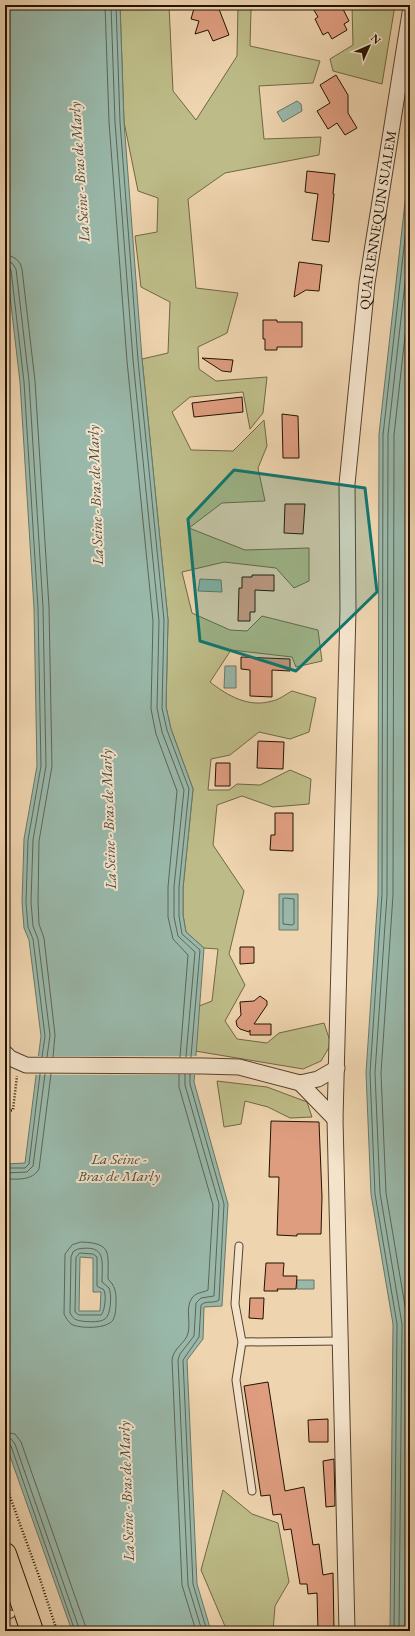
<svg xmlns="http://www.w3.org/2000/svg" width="415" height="1636" viewBox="0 0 415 1636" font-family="'EB Garamond',serif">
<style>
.green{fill:#bdbc88;stroke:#706744}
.water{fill:#99b8aa;stroke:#6a7666;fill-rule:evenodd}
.pier{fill:#eed4af}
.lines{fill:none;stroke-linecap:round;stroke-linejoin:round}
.shore{stroke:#5e6555;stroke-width:1}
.building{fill:#df9d80;stroke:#231200}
.service-casing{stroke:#56422c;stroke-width:9}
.minor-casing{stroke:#56422c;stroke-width:17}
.primary-casing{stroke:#231200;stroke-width:24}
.path{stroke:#231200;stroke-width:2.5;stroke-dasharray:1 2;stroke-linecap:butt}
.service{stroke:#f4e3cb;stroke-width:7}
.minor{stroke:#f4e3cb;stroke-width:15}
.primary{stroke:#eed4af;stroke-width:22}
.marked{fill:#0f766e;fill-opacity:0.2;stroke:#0f766e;stroke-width:3;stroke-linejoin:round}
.labels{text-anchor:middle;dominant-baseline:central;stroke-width:4;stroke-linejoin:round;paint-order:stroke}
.street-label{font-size:14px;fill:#231200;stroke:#f4e3cb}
.water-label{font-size:15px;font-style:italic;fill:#4c4c3c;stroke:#f4e3cb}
</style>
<rect width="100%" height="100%" fill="#eed4af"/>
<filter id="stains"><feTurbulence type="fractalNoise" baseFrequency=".005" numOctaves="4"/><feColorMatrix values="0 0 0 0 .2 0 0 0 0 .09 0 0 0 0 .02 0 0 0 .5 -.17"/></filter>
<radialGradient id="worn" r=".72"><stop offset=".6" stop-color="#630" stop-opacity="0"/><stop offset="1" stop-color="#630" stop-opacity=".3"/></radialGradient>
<!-- green -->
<path class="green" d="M120,5H169L173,91L196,120L237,56L238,5H272L251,10L250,46L320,61L313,83L259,86L264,139L321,137L319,155L225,173L188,199L196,288L238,293L227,333L198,347L199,369L216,381L267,377L263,413L250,429L243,392L190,397L172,412L191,450L233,451L264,420L267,446L258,468L265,501L222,503L189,528L245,550L309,548V581L294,588L276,568L224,562L182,572L192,613L230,630L247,631L262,616L318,630L322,661L296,667L292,657L231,650L210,682C228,696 249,708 272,701C279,700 286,694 292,691L316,698L309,732L290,739L259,732L230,755L211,759L208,790H229L237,784L260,785L290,770L311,779L309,804L273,807L242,796L217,805L213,845L244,891L229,954L245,985L225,1021L237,1039L267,1043L279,1033L324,1023L331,1044L321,1061L303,1069L195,1051L199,1006L212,1001L218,949L204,948L186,932L183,915V888L193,789L171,729L166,707L168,620L142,359L168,353L170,302L141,287L135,236L157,232L158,198L138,191L124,122Z
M352,5H395L382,84L333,71L330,59L353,45Z
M217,1081L267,1087L307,1102L312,1117L290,1118L268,1107L245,1101L241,1124L224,1127Z
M223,1490L252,1514L278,1523L289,1582L275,1606L273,1631H227L201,1570Z"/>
<!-- water -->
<path class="water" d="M5,5H120L124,122L142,359L168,620L166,707L171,729L193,789L183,888V915L186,932L204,948L194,1082L228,1204L222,1306L204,1307L203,1339L187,1360L197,1584L211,1631H72L5,1442V1164L25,1163L41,1036L29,940L24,928L22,902L24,839L37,766L34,608L20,382L5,254ZM80,1257L93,1258V1292H101L100,1311H79Z
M297,101L301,104L302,111L283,122L277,112Z
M410,158V1631H390L393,1324L371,1194L366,1073L378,894L379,434Z
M200,579L221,580L222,592L198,591Z
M225,666H236V688H224Z
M279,894H298V930H279Z
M297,1280H314V1289H297Z"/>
<!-- pier -->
<path class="pier" d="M36,1056H197L196,1075H34Z"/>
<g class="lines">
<!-- shore -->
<path class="shore" d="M105,5L109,122L127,361L153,621L151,709L156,734L177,791L168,887V917L173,939L188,955L180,1057
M111,5L115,122L133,360L159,621L157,708L162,732L184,790L174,887V917L178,936L195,952L186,1057
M116,5L120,122L138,360L164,620L162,708L167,730L189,789L179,887V916L182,934L200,950L191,1057
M5,255C14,256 20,260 22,269L35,381L49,607L52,766L39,841L38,902L39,924L44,938L55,1035L53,1057
M5,261L12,263L16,269L29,381L43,607L46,766L33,840L31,902L33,926L38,939L50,1035L47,1057
M5,266L9,267L11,270L24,382L38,608L41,766L28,840L26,902L28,927L33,939L45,1036L42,1057
M285,898L294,899V924L292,925L283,924V899Z
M179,1074V1087L213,1205L208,1290C203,1293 196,1292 192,1298C185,1308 191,1322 188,1333C186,1343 173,1348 172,1360L182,1585L196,1631
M185,1074V1085L219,1204L214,1296L201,1298L196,1303L194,1336L180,1354L178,1360L188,1585L202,1631
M190,1074V1084L224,1204L219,1300C214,1304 206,1300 201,1305L199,1337L183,1360L193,1584L207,1631
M5,1168H25L29,1164L40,1074
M5,1173L27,1172L33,1166L45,1074
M5,1179C18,1179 32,1181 39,1169L51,1074
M81,1242C112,1243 108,1252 108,1279C115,1286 116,1291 116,1301C116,1307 116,1314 113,1320C107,1329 80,1329 71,1324C68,1321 66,1318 64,1314L65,1254L72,1245Z
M78,1249C107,1244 102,1261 102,1282C104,1284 107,1286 109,1288C112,1294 111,1315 105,1319C100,1323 83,1322 77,1320C73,1319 72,1316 70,1313L71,1257L73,1252Z
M80,1253L93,1254L97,1257V1286C99,1288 101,1288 103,1289C107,1292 105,1312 101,1315H79L75,1312L76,1258Z
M5,1432L15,1434L21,1442L85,1625L86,1631
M5,1438L11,1439L15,1444L80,1631
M5,1443H8L11,1446L75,1631
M394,1631L397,1324L375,1194L370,1073L382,894L383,435L410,193
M399,1631L402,1324L380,1193L375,1073L387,895L388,435L410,238
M405,1631L408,1324L386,1193L381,1073L393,895L394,435L410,291"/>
</g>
<!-- building -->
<path class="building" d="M195,5H202L219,9L229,35L213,41L208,30L195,34L199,21L191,19Z
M311,5H341L349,21L344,24L347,30L332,39L328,32L323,35L315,19L318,17Z
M336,75L348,95V113L357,128L345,135L337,123L328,129L317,111L330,103L320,85Z
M307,171L335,174L333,194H334L329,242L312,240L318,194L305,192Z
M299,262L322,265L319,291L306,290L294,297Z
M263,320H277V322H302V347H277V350H265V339H263Z
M202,358L233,360L231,372L222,371Z
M242,397L243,412L194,417L192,403Z
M282,414L298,416L299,458H283Z
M285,504H305L303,534L284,533Z
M252,575H274V591L255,590V612H250V621H238L239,588H242V577H252Z
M241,657L290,659V671L272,670V697L250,696V670L241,669Z
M258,741L284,742L283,769L257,768Z
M216,763H230V786H215Z
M275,813H293V851L270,850L271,835H275Z
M240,947H254V963L240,964Z
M260,996L267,1001V1005L254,1024H271V1035H250V1030L249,1032L240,1029L237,1026L236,1021L241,1015L240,1002L254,1001Z
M271,1121L319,1122L322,1197L321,1234H297V1236L277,1235L279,1177H269Z
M266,1263H284L283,1276H297L296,1289H277L278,1291H264Z
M250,1298H264L263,1319L249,1318Z
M268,1382L285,1491L304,1487L313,1545L319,1544L323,1575L333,1573L334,1631H318L317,1593L308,1594L307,1584H300L291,1529L284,1530L281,1514L273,1515L270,1495L261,1496L244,1386Z
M328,1419V1442H309L308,1420Z
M334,1459L335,1506L326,1507L323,1461Z"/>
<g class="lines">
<!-- service casing -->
<g class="service-casing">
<path id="service" d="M239,1246L235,1304L242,1342L236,1380L252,1491
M242,1342L341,1341
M5,1616L11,1614"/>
</g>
<!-- minor casing -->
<g class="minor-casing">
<g id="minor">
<path d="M5,1053L10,1058L26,1065L203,1066L239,1067L300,1083L318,1079L337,1068"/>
<path d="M300,1083L335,1119"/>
<path id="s1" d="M347,1631L335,1119L348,610L347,484L367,283L410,13"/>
</g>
</g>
<!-- primary casing -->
<g class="primary-casing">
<path id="primary" d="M5,1554L32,1631"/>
</g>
<!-- path -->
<path class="path" d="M5,1112L13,1110L17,1076
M5,1483L40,1579L57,1631"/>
<!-- service -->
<use href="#service" class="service"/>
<!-- minor -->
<use href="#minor" class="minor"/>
<!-- primary -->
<use href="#primary" class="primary"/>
</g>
<!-- marked area -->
<path class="marked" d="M234,470L365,488L377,592L296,671L200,641L188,519Z"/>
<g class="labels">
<!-- street labels -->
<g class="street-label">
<text stroke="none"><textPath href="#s1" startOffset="1413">QUAI RENNEQUIN SUALEM</textPath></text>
</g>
<!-- water labels -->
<g class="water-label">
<text transform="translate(79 172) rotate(-94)">La Seine - Bras de Marly</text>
<text transform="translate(95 495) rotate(-92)">La Seine - Bras de Marly</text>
<text transform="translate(108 819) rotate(-92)">La Seine - Bras de Marly</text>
<text x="119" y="1158">La Seine -<tspan x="119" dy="17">Bras de Marly</tspan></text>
<text transform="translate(126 1491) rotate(-92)">La Seine - Bras de Marly</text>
</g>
</g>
<!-- margin -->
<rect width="415" height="1636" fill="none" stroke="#eed4af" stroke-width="20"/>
<rect x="6" y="6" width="403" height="1624" fill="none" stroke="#231200" stroke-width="2"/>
<rect x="10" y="10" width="395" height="1616" fill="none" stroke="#231200"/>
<!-- north arrow -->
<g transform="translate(369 46) rotate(45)" stroke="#f4e3cb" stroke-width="3" paint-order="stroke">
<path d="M0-3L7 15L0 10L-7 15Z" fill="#231200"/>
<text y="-6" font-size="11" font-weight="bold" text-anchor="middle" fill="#231200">N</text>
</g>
<rect width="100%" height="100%" filter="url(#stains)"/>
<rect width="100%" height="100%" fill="url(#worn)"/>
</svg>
